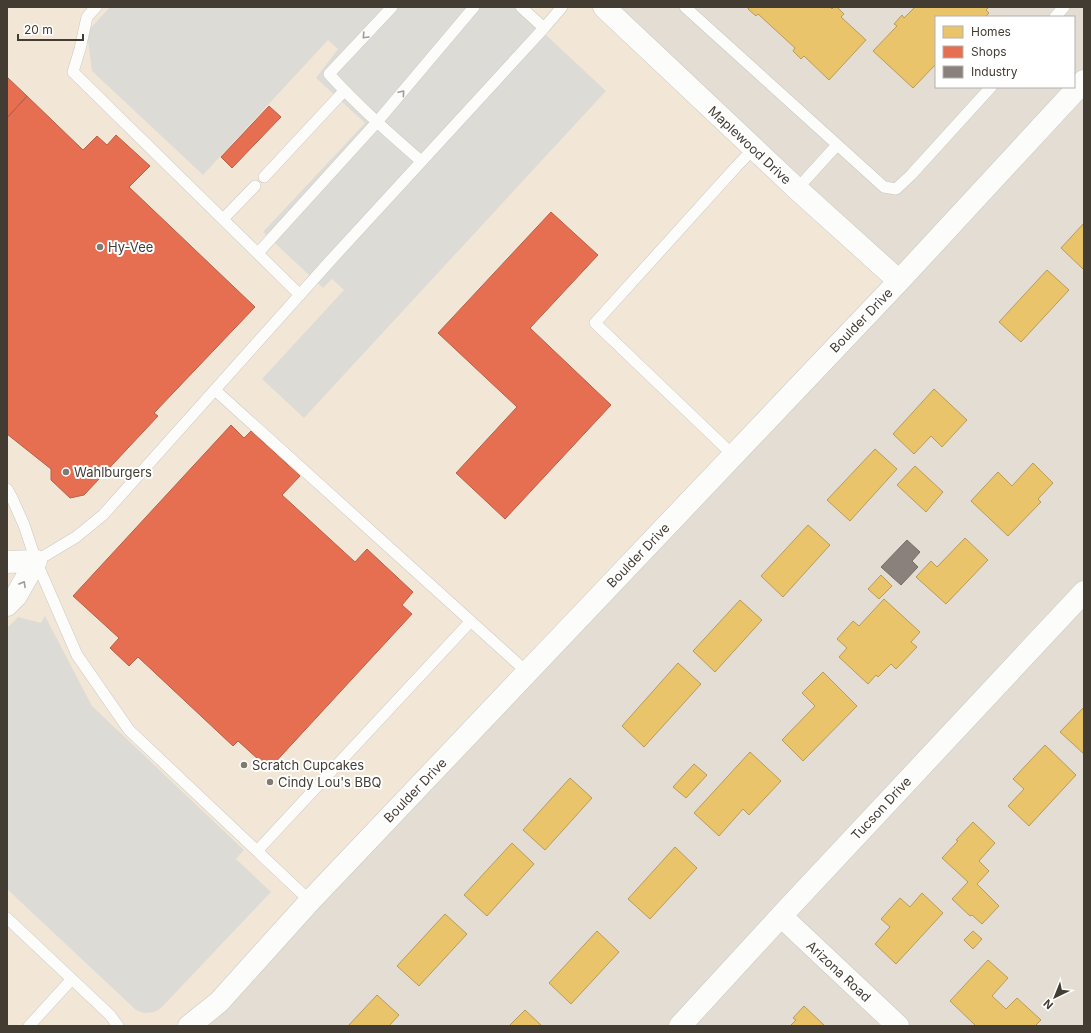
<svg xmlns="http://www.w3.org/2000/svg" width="1091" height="1033" viewBox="0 0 1091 1033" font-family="Inter,sans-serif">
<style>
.residential{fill:#e3ddd3;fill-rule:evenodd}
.commercial{fill:#f2e7d7}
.parking{fill:#dddbd6}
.homes{fill:#e9c46a;stroke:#b79b5a}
.shops{fill:#e76f51;stroke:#b66048}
.industry{fill:#8a817c;stroke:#756c66}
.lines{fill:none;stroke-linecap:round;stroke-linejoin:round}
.lane-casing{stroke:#cac8c2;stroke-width:12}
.street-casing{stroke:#cac8c2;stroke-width:23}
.lane{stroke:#fcfcfb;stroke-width:11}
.street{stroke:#fcfcfb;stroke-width:22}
.oneway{stroke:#a09c97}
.poi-dot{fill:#7f7a72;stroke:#fff;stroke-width:1.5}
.labels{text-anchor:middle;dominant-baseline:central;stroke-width:4;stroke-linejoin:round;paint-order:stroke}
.street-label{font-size:13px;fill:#433c33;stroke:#fff}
.poi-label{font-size:13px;fill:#433c33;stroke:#fff;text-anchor:start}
</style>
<rect width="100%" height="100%" fill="#eeece6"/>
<!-- residential -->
<path class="residential" d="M595,7H1084V1026H189ZM936,17H1074V87H936Z"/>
<!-- commercial -->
<path class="commercial" d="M7,7H595L899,281L189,1026H7Z"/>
<!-- parking -->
<path class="parking" d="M110,7H516L606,91L304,418L262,379L344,290L332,279L323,288L263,232L365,123L316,78L338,49L328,40L203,175L92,71L87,32Z
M45,616L92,706L244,850L236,859L271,892L162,1007L158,1010L154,1012L144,1013L136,1010L7,889V628L18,617L41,623Z"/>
<!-- homes -->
<path class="homes" d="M749,7H830L832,9L834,7H837L844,14L841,17L866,40L829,80L804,56L801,59L793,51L795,48L758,14L756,16L748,9Z
M915,7H989L986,10L989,13L985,17H936V64L913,88L873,51L897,26L894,24L902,15L904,18Z
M1084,223V268L1083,269L1061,248Z
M1047,270L1069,290L1021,342L999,322Z
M934,389L967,420L942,447L931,436L914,454L893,434Z
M875,449L897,469L850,521L827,500Z
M1033,463L1053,483L1038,499L1041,502L1008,536L971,501L998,472L1012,486Z
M915,466L943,492L926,512L897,485Z
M808,525L830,545L783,597L761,576Z
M965,538L988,560L946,604L916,577L931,561L937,567Z
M881,575L892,586L879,599L868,589Z
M884,599L920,632L911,642L917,647L896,669L891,664L878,677L876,675L868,684L839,657L847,648L837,639L853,621L859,626Z
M740,600L762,620L715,672L693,651Z
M678,663L701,684L644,747L622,726Z
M823,672L857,706L803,761L782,740L815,706L802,693Z
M1084,707V754L1060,732Z
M1045,745L1076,775L1029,826L1008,806L1024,789L1013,779Z
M750,752L781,781L749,815L743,809L719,836L694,813Z
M694,764L707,775L686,798L673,787Z
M570,778L592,798L545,850L523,830Z
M973,822L995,843L979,861L989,871L977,884L999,906L982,924L972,915L970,916L952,899L968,882L942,858L958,841L956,840Z
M512,843L534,864L487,916L464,895Z
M675,847L697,868L650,919L628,899Z
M922,893L943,913L896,964L875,944L890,927L881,919L900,898L910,907Z
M445,914L467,934L419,986L397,966Z
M597,931L619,952L571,1004L549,983Z
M973,931L982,939L973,949L964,940Z
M988,960L1008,978L992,996L1006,1009L1017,998L1041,1020L1035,1026H976L950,1001Z
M377,995L399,1015L389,1026H348Z
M804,1006L825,1026H790L796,1020L793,1018Z
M525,1010L542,1026H509Z"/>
<!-- shops -->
<path class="shops" d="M7,77L27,96L7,118Z
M27,96L83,150L97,136L107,145L116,135L150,166L129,187L255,307L154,413L158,416L84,495L70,498L51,480V469L7,434V118Z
M269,106L281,117L232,168L221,157Z
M551,212L598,255L530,328L611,405L505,519L456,473L517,407L438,333Z
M231,425L244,438L251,431L300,476L282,495L355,562L367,549L413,592L402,605L412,614L269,769L238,741L233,746L138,657L129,666L110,648L119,638L73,596Z"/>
<!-- industry -->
<path class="industry" d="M907,540L920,552L912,561L918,567L901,585L881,567Z"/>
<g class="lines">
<!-- lane casing -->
<g class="lane-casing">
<path id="lane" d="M96,7L87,17L80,49L73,72L300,295
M392,7L329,74C358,106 389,133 421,161
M521,7L544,28
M685,7L884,187L896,189L911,175L991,87
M1055,17L1064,7
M264,177L344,91
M797,189L837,145
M223,219L255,186
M258,253L377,122L474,7
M215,390L527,672
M733,455L595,323L736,167L754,148
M7,489L12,498L24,525L36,561L77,655L129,730L310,901
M36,561L76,537L103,515L330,261L544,28L562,7
M257,851L470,622
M7,918L110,1015L118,1026
M29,1026L72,979"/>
</g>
<!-- street casing -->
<g class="street-casing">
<path id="street" d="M604,7L797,189L899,281
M7,562L36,561
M7,605L16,596L36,561
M781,916L898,1026
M189,1026L219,1002L310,901L899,281L1084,81
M680,1026L781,916L1084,592"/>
</g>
<!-- lane -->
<use href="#lane" class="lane"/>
<!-- street -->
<use href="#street" class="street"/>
</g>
<!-- one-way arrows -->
<defs><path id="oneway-chevron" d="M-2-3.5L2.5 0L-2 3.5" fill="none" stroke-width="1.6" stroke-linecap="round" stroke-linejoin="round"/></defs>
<g class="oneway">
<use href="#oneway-chevron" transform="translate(365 36) rotate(133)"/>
<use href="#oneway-chevron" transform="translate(402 93) rotate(-50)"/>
<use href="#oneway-chevron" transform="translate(23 584) rotate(-60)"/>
</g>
<!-- markers -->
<g class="poi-dot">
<circle cx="100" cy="247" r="4"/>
<circle cx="66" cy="472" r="4"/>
<circle cx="244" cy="765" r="4"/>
<circle cx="270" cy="782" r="4"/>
</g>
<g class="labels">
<!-- street labels -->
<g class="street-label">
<text transform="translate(750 145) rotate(43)">Maplewood Drive</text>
<text transform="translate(861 320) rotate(-46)">Boulder Drive</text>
<text transform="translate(638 555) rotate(-46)">Boulder Drive</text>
<text transform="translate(415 790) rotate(-46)">Boulder Drive</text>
<text transform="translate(881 808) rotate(-47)">Tucson Drive</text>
<text transform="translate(839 971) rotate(43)">Arizona Road</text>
</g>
<!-- poi labels -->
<g class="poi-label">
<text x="108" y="247">Hy-Vee</text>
<text x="74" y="472">Wahlburgers</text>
<text x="252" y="765">Scratch Cupcakes</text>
<text x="278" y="782">Cindy Lou's BBQ</text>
</g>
</g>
<!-- border -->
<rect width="1091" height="1033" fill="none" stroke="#433c33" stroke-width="16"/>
<!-- legend -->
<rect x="935" y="16" width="140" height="72" fill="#ffffff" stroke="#b4b1ad"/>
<rect x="943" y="26" width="20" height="12" fill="#e9c46a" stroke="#b4b1ad"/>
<text x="971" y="36" font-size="12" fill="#433c33">Homes</text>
<rect x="943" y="46" width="20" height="12" fill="#e76f51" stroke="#b4b1ad"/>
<text x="971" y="56" font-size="12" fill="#433c33">Shops</text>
<rect x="943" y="66" width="20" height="12" fill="#8a817c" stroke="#b4b1ad"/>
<text x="971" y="76" font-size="12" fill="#433c33">Industry</text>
<!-- north arrow -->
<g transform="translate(1055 997) rotate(223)" stroke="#ffffff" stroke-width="3" paint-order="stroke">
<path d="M0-3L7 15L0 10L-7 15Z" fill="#433c33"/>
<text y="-6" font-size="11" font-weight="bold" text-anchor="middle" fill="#433c33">N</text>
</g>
<!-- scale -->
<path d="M18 34v6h65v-6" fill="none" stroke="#433c33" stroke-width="2"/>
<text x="24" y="34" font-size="12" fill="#433c33" stroke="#ffffff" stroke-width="3" paint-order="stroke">20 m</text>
</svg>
